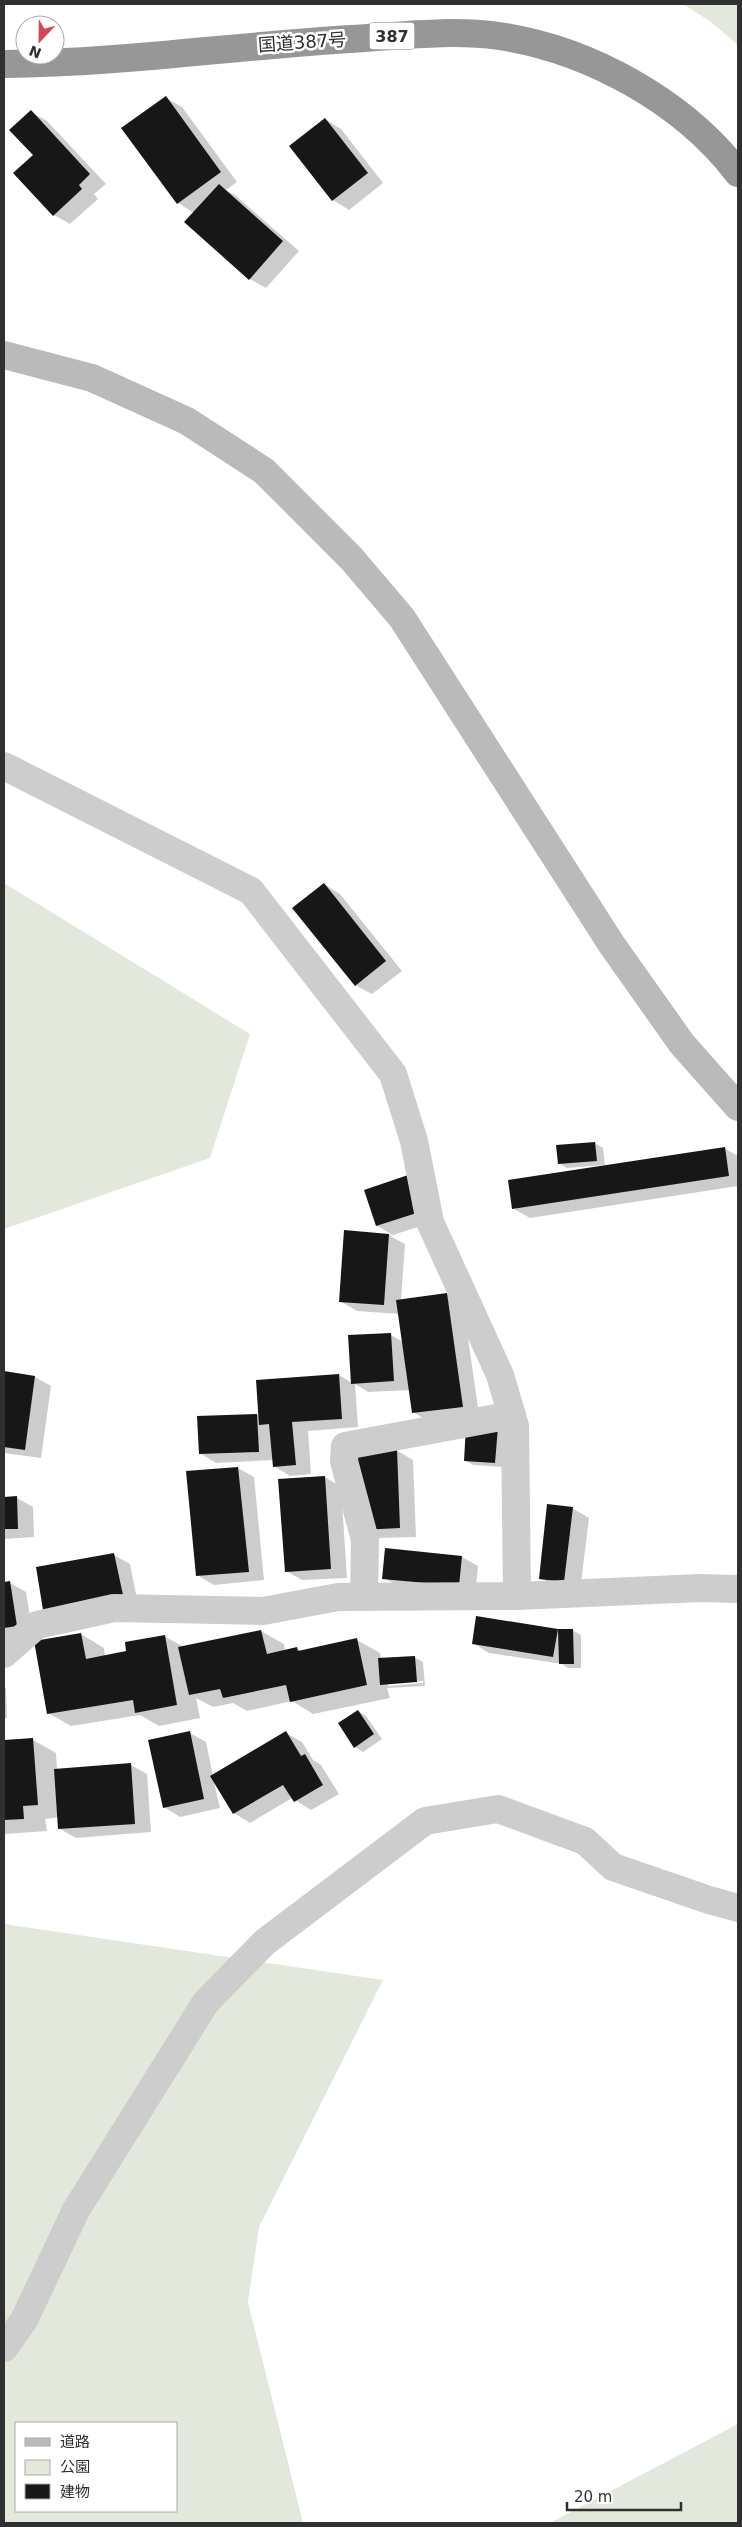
<svg xmlns="http://www.w3.org/2000/svg" width="742" height="2527" viewBox="0 0 742 2527" font-family="'DejaVu Sans','Noto Sans JP',sans-serif">
<style>
.green{fill:#e3e8dc;fill-rule:evenodd}
.shadow{fill:#0003;fill-rule:evenodd}
.building{fill:#171717}
.lines{fill:none;stroke-linecap:round;stroke-linejoin:round}
.street{stroke:#cdcdcd;stroke-width:28}
.secondary{stroke:#bababa;stroke-width:28}
.highway{stroke:#979797;stroke-width:28}
.labels{text-anchor:middle;dominant-baseline:central;stroke-width:5;stroke-linejoin:round;paint-order:stroke}
.shield{fill:#fff;stroke:#6e6e6e;stroke-width:1}
.shield-label{font-size:16px;font-weight:bold;fill:#303030}
.street-label{font-size:18px;fill:#303030;stroke:#fff}
</style>
<rect width="100%" height="100%" fill="#fff"/>
<!-- green -->
<path class="green" d="M683,4H738V45L711,22Z
M4,883L250,1034L210,1158L4,1229Z
M4,1924L383,1980L259,2227L248,2302L303,2523H4ZM16,2423H176V2511H16Z
M738,2424V2523H550Z"/>
<!-- shadow -->
<path class="shadow" d="M166,98L182,107L237,182L226,190L235,195L299,251L266,288L250,279L194,213L178,203Z
M31,112L47,121L106,184L94,194L98,199L70,224L54,215L15,173L34,155Z
M325,119L341,129L383,183L349,210L333,200L291,146Z
M324,884L340,894L402,971L372,994L355,985Z
M595,1143L603,1148L605,1167L724,1148L738,1156V1186L530,1218L514,1209L604,1167V1165L567,1168L559,1163L558,1146Z
M366,1190L442,1219L393,1235L377,1226Z
M345,1232L393,1235L390,1236L405,1244L401,1300L447,1294L463,1303L479,1415L429,1422L413,1412L410,1390L368,1392L355,1384L358,1427L308,1431L311,1474L290,1476L274,1466L273,1460L216,1463L200,1453L198,1418L259,1415L339,1375L352,1383L391,1335L403,1342L399,1314L357,1311L340,1301Z
M4,1372L35,1377L51,1386L41,1458L4,1453Z
M498,1428L506,1433L503,1467L473,1465L465,1460Z
M396,1450L413,1460L416,1537L378,1538L361,1529Z
M238,1468L254,1477L264,1580L214,1585L197,1575Z
M325,1477L341,1487L347,1578L302,1580L286,1571Z
M4,1498H17L33,1507L34,1537L4,1539Z
M572,1508L589,1518L580,1591L557,1587L541,1578Z
M114,1555L130,1564L138,1604L45,1609Z
M462,1557L478,1566L475,1595L400,1587L384,1578Z
M4,1583H10L26,1592L33,1635L4,1639Z
M477,1617L558,1630H572L581,1635V1668H568L562,1664L489,1653L473,1643Z
M261,1631L284,1644L285,1651L297,1648L302,1652L357,1640L380,1653L381,1659L414,1657L423,1662L425,1686L387,1688L390,1698L313,1714L292,1701L247,1711L233,1703L213,1707L196,1698L200,1718L159,1726L140,1715L71,1726L48,1713L81,1634L104,1648L105,1656L128,1652L164,1636L184,1647ZM423,1681V1683L388,1686V1683Z
M4,1687L6,1688L7,1718L4,1719Z
M358,1711L366,1716L382,1739L363,1752L355,1747Z
M190,1733L206,1742L213,1776L286,1733L302,1742L313,1760L321,1765L339,1794L311,1810L292,1798L250,1823L234,1813L214,1782L220,1808L180,1817L164,1807Z
M33,1740L56,1753L57,1770L131,1765L147,1774L151,1832L76,1838L60,1829L59,1817L45,1819L47,1831L4,1834V1742Z"/>
<!-- building -->
<path class="building" d="M166,96L221,172L177,204L121,128Z
M31,110L90,174L79,185L82,189L53,216L13,173L33,155L9,130Z
M325,118L368,173L332,201L289,146Z
M219,184L283,241L249,280L184,222Z
M324,883L386,961L355,986L292,908Z
M595,1142L597,1161L558,1164L556,1145Z
M725,1147L729,1176L512,1209L508,1180Z
M414,1173L426,1210L376,1226L364,1190Z
M344,1230L389,1234L384,1305L339,1302Z
M447,1293L463,1407L412,1413L396,1300Z
M391,1333L394,1381L351,1384L348,1335Z
M4,1371L35,1376L25,1450L4,1447Z
M339,1374L342,1419L292,1422L296,1465L273,1467L269,1424L259,1425L256,1380Z
M257,1414L259,1452L199,1454L197,1416Z
M466,1425L498,1427L495,1463L464,1461Z
M397,1449L400,1528L360,1530L357,1450Z
M238,1467L249,1572L196,1576L186,1471Z
M325,1476L331,1569L285,1572L278,1479Z
M17,1496L18,1529H4V1497Z
M547,1504L573,1507L564,1582L539,1579Z
M385,1548L462,1556L459,1586L382,1579Z
M114,1553L123,1595L43,1610L36,1567Z
M10,1581L17,1626L4,1628V1582Z
M476,1616L558,1629L553,1657L472,1644Z
M558,1629H573L574,1664H559Z
M261,1630L267,1654L297,1647L298,1651L357,1638L367,1685L290,1702L286,1685L223,1698L220,1689L189,1695L178,1647Z
M81,1633L86,1659L126,1651L125,1642L165,1635L177,1705L135,1713L133,1700L47,1714L34,1641Z
M415,1656L417,1682L380,1685L378,1658Z
M358,1710L374,1734L354,1748L338,1723Z
M190,1731L204,1799L163,1808L148,1740Z
M286,1731L301,1756L305,1754L323,1785L294,1802L283,1785L233,1814L210,1776Z
M33,1738L38,1805L23,1806L24,1819L4,1820V1740Z
M131,1763L135,1824L58,1829L54,1769Z"/>
<g class="lines">
<!-- street -->
<path class="street" d="M4,766L251,891L393,1074L414,1141L430,1222L500,1375L515,1426L517,1596
M364,1597L365,1540L344,1461L345,1446L512,1415
M4,1654L37,1625L114,1608L263,1611L338,1597L517,1596L701,1588L736,1589
M4,2348L24,2320L76,2210L206,2002L265,1942L425,1821L498,1809L585,1841L613,1867L709,1900L738,1908"/>
<!-- secondary -->
<path class="secondary" d="M4,355L92,378L187,421L264,471L351,558L402,618L612,945L682,1044L738,1107"/>
<!-- highway -->
<path class="highway" d="M4,64C120,63 235,46 351,39C400,36 450,29 499,36C588,49 683,101 738,173"/>
</g>
<g class="labels">
<!-- shield labels -->
<rect class="shield" x="369.5" y="22.5" width="45" height="27" rx="4"/>
<g class="shield-label">
<text x="392" y="36">387</text>
</g>
<!-- street labels -->
<g class="street-label">
<text transform="translate(302 42) rotate(-4)">国道387号</text>
</g>
</g>
<!-- border -->
<rect width="742" height="2527" fill="none" stroke="#303030" stroke-width="10"/>
<!-- legend -->
<rect x="15" y="2422" width="162" height="90" fill="#ffffff" stroke="#acacac"/>
<rect x="25" y="2438" width="25" height="8" fill="#bababa" stroke="#acacac"/>
<text x="60" y="2447" font-size="15" fill="#303030">道路</text>
<rect x="25" y="2460" width="25" height="15" fill="#e3e8dc" stroke="#acacac"/>
<text x="60" y="2472" font-size="15" fill="#303030">公園</text>
<rect x="25" y="2484" width="25" height="15" fill="#171717" stroke="#acacac"/>
<text x="60" y="2497" font-size="15" fill="#303030">建物</text>
<!-- north arrow -->
<g transform="translate(40 40) rotate(202)"><circle r="24" fill="#ffffff" stroke="#acacac"/>
<path d="M0-4L9 19L0 12L-9 19Z" fill="#d04851"/>
<text y="-8" font-size="14" font-weight="bold" text-anchor="middle" fill="#303030">N</text>
</g>
<!-- scale -->
<path d="M567 2502v8h114v-8" fill="none" stroke="#303030" stroke-width="2.5"/>
<text x="574" y="2502" font-size="15" fill="#303030" stroke="#ffffff" stroke-width="4" paint-order="stroke">20 m</text>
</svg>
